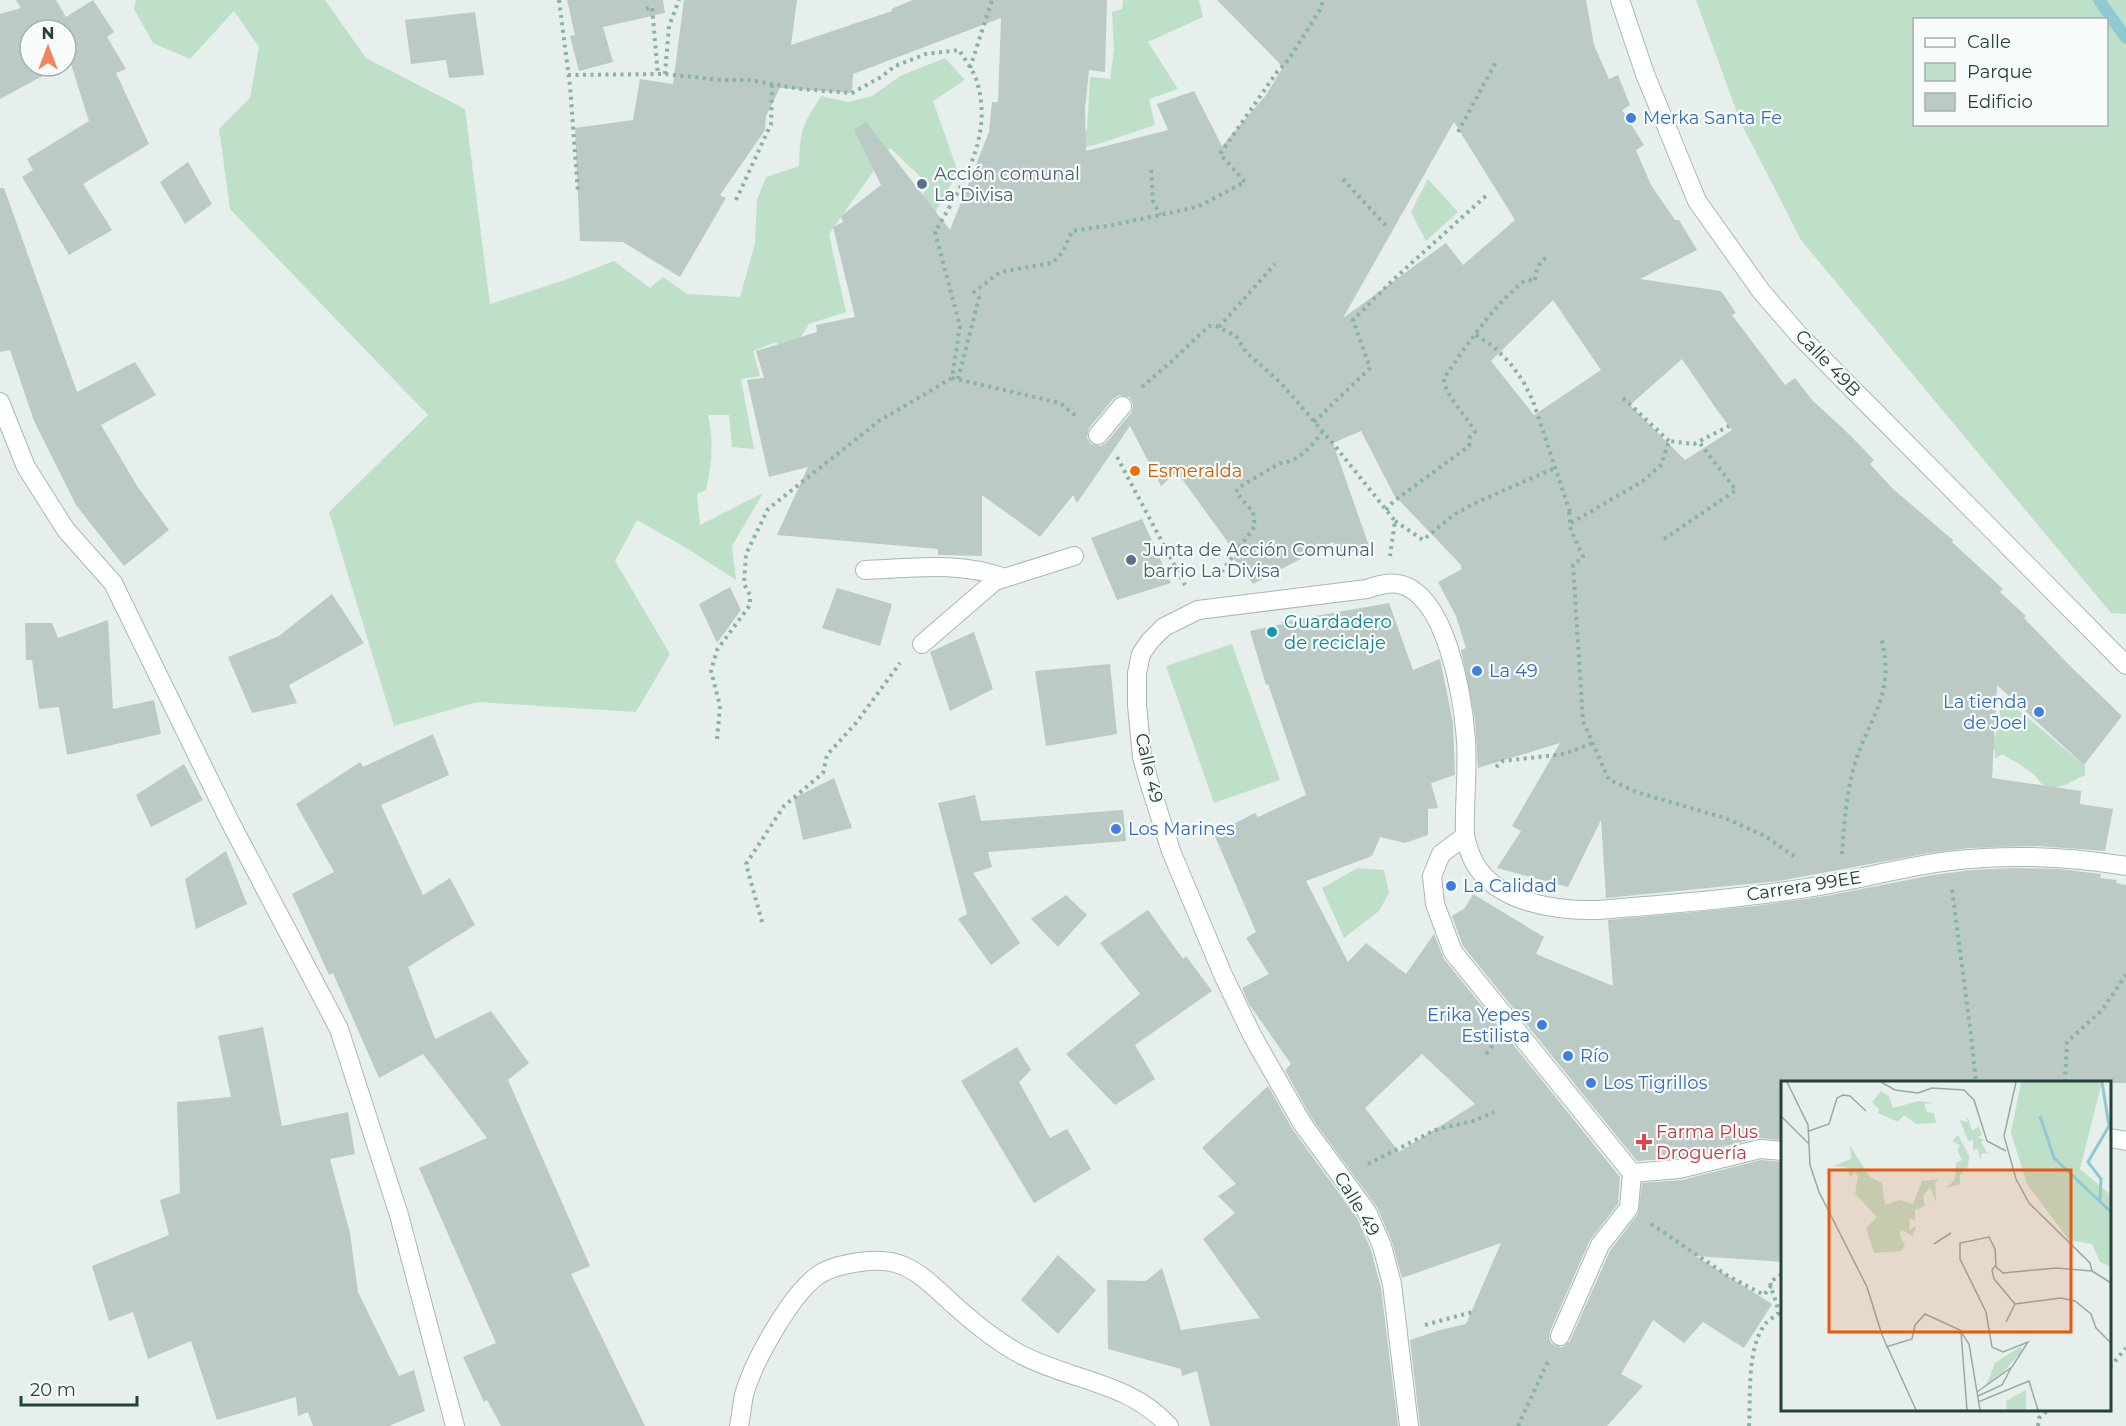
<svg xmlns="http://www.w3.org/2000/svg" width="2126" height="1426" viewBox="0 0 2126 1426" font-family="Montserrat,sans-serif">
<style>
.green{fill:#bfe0c8;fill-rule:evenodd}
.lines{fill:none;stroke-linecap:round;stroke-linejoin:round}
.stream{stroke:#8ec9d4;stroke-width:12}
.building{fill:#bbcac4;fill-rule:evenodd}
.minor-casing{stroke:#a8b8b2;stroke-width:20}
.path{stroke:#86b3a5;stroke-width:4;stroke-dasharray:3 4.5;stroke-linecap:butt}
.minor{stroke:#fff;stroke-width:18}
.shop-dot{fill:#3f7fe0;stroke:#f7fbf9;stroke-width:2}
.service-dot{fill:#5c6f8a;stroke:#f7fbf9;stroke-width:2}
.food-dot{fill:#e8710a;stroke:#f7fbf9;stroke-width:2}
.culture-dot{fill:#0f9aa8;stroke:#f7fbf9;stroke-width:2}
.health-dot{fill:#e0444e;stroke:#f7fbf9;stroke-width:2}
.labels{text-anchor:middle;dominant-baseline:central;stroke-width:4.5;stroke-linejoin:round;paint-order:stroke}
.shop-label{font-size:18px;fill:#366cbe;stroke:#f7fbf9;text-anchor:start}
.service-label{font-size:18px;fill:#4e5e75;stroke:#f7fbf9;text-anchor:start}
.street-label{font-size:18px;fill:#24423a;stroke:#f7fbf9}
.food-label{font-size:18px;fill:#c56008;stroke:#f7fbf9;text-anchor:start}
.culture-label{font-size:18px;fill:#0d838f;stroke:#f7fbf9;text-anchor:start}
.health-label{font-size:18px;fill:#be3a42;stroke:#f7fbf9;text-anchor:start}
.inset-river{fill:none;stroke:#8ec9d4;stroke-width:3}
.inset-road{fill:none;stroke:#98aaa4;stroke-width:1.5}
.view{fill:#e8590c;fill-opacity:0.15;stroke:#e8590c;stroke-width:3}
.inset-edge{fill:none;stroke:#24423a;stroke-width:3}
</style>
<rect width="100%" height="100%" fill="#e6efeb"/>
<!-- green -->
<path class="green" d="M136,0H325L366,58L465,109L490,304L565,280L614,261L650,288L663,277L687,294L740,297L755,243L757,200L766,177L799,166C800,130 802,126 821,96L848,102L872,96L900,76L945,58L965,80L933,101L958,172L927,227L910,218L928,184L890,148L829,234L846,312L809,324L798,342L779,345L776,342L753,351L760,376L741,379L754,449L732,447L729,415H708C714,441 712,463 706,490L697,494L700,525L763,493L732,546L736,580L688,549L637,520L615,561L670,654L636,712L477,702L394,726L329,512L428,415L230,209L219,129L250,98L259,47L234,11L190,59L153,43L134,9Z
M1123,0H1199L1203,17L1148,42L1178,89L1149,99L1155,125L1095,145L1037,157L1040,137L1087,130L1090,77L1110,79L1114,50L1112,12L1122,9Z
M1696,0H2126V614L2111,613L1801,240L1740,121ZM1914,20H2106V124H1914Z
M1428,179L1458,212L1426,241L1411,212Z
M1232,644L1280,780L1214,803L1166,666Z
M2002,696L2085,766V775L2063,786L2047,788C2039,783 2039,779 2033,774C2024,766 2012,760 2002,754L1995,759V750H1985L1986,745L1996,735Z
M1358,868L1384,870L1389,893L1379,911L1344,938L1322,888Z"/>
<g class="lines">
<!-- stream -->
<path class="stream" d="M2099,0L2126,38"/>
</g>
<!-- building -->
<path class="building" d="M16,0H56L66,17L93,0L114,32L107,37L126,69L116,73L149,144L83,184L112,230L69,255L22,177L33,170L27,159L89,121L70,61L66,63V30H30V66H61L0,99V14L21,8Z
M567,0H663L665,13L603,27L613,62L579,71L570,36L575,35Z
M684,0H797L791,45L892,11L891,9L913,0H1107L1105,72L1089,70L1085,109L1086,151L1168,130L1157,104L1194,91L1222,146L1266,95L1283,67L1217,0H1586L1594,45L1609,79L1618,75L1630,105L1622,110L1644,145L1636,150L1651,185L1675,220H1679L1697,250L1640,279L1721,291L1736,313L1732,315L1785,385L1795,378L1812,400L1850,435L1874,460L1870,464L1893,489L1953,540L1952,542L2003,589L2000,592L2026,616L2024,618L2069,665L2122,716L2084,765L1997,685L1992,778L2081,791L2080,804L2113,809L2105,851L2038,846L1970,848L1929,853L1779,881L1606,898L1601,820L1568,887L1497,868L1521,831L1512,826L1560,743L1478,768L1475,720L1461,650L1466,648L1456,616L1438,582L1462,569L1460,567L1462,566L1394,495L1361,431L1333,443L1369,546L1341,556L1333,542L1253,584L1233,558L1237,555L1177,472L1161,486L1130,426L1077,503L1073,495L1040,537L982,495V556L938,555V549L777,535L808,467L769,477L747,380L764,378L756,351L817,332L816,325L855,317L833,227L843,222L841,216L881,185L854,130L866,122L950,230L989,132L992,102H998L1001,18L853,74L852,93L780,88L766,116L765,130L720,195L726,198L680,277L623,242L580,241L575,128L633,120L640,79L673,84ZM1454,122L1515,220L1463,265L1446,243L1343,318ZM1553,300L1601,370L1534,415L1491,361ZM1682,359L1717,410L1732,430L1685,460L1630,405ZM1119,395L1129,397L1132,402L1133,407L1131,413L1106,443L1101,446L1091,444L1087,438L1089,428L1113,399Z
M475,12L484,75L449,78L446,60L411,64L405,20Z
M188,162L212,204L185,224L160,182Z
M0,188H4L77,392L135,362L156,395L101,425L137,486L169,530L124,566L76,505L34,421L10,350L0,352Z
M1142,519L1171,583L1117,600L1091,538Z
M730,587L741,610L717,643L699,604Z
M837,588L892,604L880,646L822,628Z
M332,594L364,643L289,685L297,703L252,713L228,657L279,636Z
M1389,603L1413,670L1440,659L1453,723L1455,775L1431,783L1438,808L1428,809V835L1405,843L1380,837L1372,856L1306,881L1348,962L1366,943L1406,974L1434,934L1444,959L1620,1177L1618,1204L1590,1240L1550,1331L1549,1338L1551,1343L1556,1346L1562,1347L1570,1341L1610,1251L1638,1214L1642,1183L1682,1180L1761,1160L1782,1162V1262L1696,1256L1772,1304L1744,1348L1703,1322L1684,1343L1653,1320L1621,1374L1643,1386L1607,1426H1420L1410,1340L1440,1330L1466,1324L1501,1243L1402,1278L1392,1242L1377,1207L1311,1117L1285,1070L1291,1064L1249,1004L1242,988L1269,974L1246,938L1256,932L1214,834L1255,813L1258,817L1306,795L1268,684L1266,685L1250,631L1283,624L1281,622ZM1422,1054L1475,1104L1399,1152L1365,1108Z
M108,620L113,709L154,700L161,734L67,755L59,707L39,709L32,660H26L25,623H52L58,638Z
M974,632L993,689L950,711L930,652Z
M1110,664L1117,734L1046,746L1035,671Z
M433,734L449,775L381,805L423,895L450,878L475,925L408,967L435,1039L491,1011L529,1063L508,1080L590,1266L571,1274L645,1426H501L487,1400L484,1402L463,1357L496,1343L419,1168L487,1138L423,1054L379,1078L333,973L329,975L292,894L334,872L296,804L360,762L363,767Z
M184,764L203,800L151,827L136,795Z
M834,778L852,828L803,840L794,798Z
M975,795L981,821L1123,810L1126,841L988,852L992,867L973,873L1020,943L991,965L958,919L967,914L938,803Z
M226,851L247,904L196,929L185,879Z
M2016,868L2059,869L2101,874L2100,878L2117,880L2116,883L2126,885V1083H1782L1781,1140L1758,1138L1677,1158L1637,1161L1463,946L1452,916L1465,908L1473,894L1544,937L1536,954L1613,986L1608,920L1756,906L1826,896L1933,875L1972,870Z
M1066,895L1087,915L1058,947L1031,919Z
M1148,910L1183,959L1186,956L1212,991L1135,1045L1155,1079L1115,1105L1066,1054L1140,994L1100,943Z
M263,1027L282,1126L348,1112L355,1154L330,1159L350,1233L358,1292L399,1376L414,1370L425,1411L389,1426H313L308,1412L298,1416L296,1397L217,1420L191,1341L148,1359L133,1312L109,1321L92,1266L169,1235L160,1200L180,1193L177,1102L231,1097L218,1036Z
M1017,1047L1031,1070L1019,1082L1050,1138L1067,1129L1091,1169L1034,1203L961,1081Z
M1268,1086L1293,1130L1357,1218L1371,1250L1381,1288L1398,1426H1210L1197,1371L1182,1376L1181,1369L1108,1349L1107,1280L1146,1281L1162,1268L1181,1330L1260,1318L1203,1239L1235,1213L1218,1196L1236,1184L1202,1148Z
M1058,1255L1096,1290L1058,1334L1021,1300Z"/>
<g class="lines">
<!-- minor casing -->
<g class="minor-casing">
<path id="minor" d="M1620,0L1645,74L1697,201L1761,291L1799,335L2126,665
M0,402L26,467L66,530L113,583L228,818L339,1029L399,1215L455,1426
M1098,435L1122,406
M865,570C912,568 960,561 1005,578
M922,644L995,581L1074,556
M1465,836L1441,854L1432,876L1435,904L1453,952L1632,1173L1629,1208L1600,1245L1560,1336
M2110,1138L2126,1141
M1632,1173L1679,1169L1760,1149L1782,1151
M739,1426C741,1416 742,1405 744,1395C753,1362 790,1296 817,1276C829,1267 846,1264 860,1262C874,1260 891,1260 904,1266C924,1275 938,1291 954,1305C974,1323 996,1341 1020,1354C1070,1381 1128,1381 1169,1426
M1409,1426L1392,1284L1382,1246L1367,1212L1302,1123L1253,1037L1223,975L1171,851L1149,782L1142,757L1137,705V673L1141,654L1150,641L1164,627L1198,610L1367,589C1376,586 1388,582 1398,584C1447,593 1463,699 1466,740C1468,769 1464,805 1465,836C1467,845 1470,854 1474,862C1496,903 1557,911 1598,910C1668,904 1738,899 1806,888C1854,881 1901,867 1949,861C2009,854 2067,856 2126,866"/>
</g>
<!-- path -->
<path class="path" d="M559,0L570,86L578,193
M646,9L652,7L658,75
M970,68L992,0
M665,74L669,26L679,0
M568,75L665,74L721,80H749L800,89L852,93L881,77L895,66L926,54L959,50C965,60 974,71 977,82C994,137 961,187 935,232L960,326L952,378L1060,403L1076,416
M1458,132L1496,62
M1151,170L1153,201L1160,215
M1343,179L1388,228
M736,200L771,124L772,85
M1219,327L1275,264
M1476,335L1494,347L1510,363L1523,381L1533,401L1570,512
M958,379L979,298L974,292L1000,272L1052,263L1063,252L1072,231L1113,225L1197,207L1245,182L1220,154L1277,72L1289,59L1321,8L1323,0
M1142,387L1173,360L1209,326H1216L1236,336L1246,352L1281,383L1331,441L1395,521L1390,556
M1623,398L1669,441
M1314,422L1370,368L1353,320L1394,279L1489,193
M1117,457L1185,585
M1386,510L1394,501L1469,446L1470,437L1475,432C1468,417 1443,394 1444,378C1467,345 1491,308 1523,282L1528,280L1535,281C1535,272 1538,263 1546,258
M1569,512L1571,530L1583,557L1573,565L1583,721L1609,780L1639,793L1725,818L1765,836L1798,859
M1395,521L1423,540L1455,514L1473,504L1555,468
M1571,523L1643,481L1661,465L1669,441L1694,444L1729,426
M1664,539L1736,490L1699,442
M1217,578L1255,526L1253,512L1236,492L1238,488L1280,463C1297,463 1313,445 1322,432
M717,739L720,706L711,671L717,650L750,605V595L744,584L746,554L768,509L879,421L952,378
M1496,767L1503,761L1564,754L1593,743
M1842,854C1844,826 1846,797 1853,770C1867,718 1897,697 1881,637
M1952,890L1971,1035L1976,1082
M762,922L746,864L784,806L823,773L827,755L856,723L900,663
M1486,1054L1493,1045
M2065,1082L2067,1042L2102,1010L2126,975
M1368,1164L1435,1130L1473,1121L1494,1112
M1651,1224L1728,1276L1764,1295L1771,1286
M1425,1325L1476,1311
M2110,1367L2126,1348
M1518,1426L1548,1361
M1749,1426C1751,1396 1746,1348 1766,1323C1769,1320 1774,1317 1778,1314C1778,1302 1772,1295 1770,1282L1782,1274
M2038,1426L2039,1418L2048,1410"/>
<!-- minor -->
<use href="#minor" class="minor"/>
</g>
<!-- markers -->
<g class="shop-dot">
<circle cx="1631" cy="118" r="6"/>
<circle cx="1477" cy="671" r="6"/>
<circle cx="2039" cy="712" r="6"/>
<circle cx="1116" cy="829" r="6"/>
<circle cx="1451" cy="886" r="6"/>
<circle cx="1542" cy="1025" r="6"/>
<circle cx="1568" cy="1056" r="6"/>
<circle cx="1591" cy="1083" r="6"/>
</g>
<g class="service-dot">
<circle cx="922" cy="184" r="6"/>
<circle cx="1131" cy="560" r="6"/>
</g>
<circle class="food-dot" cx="1135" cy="471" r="6"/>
<circle class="culture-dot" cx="1272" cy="632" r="6"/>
<path class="health-dot" d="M1641 1133h6v6h6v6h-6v6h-6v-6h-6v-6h6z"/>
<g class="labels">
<!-- shop labels -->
<g class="shop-label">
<text x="1643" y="118">Merka Santa Fe</text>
<text x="1489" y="671">La 49</text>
<text x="2027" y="702" text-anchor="end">La tienda<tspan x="2027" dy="21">de Joel</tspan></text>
<text x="1128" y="829">Los Marines</text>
<text x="1463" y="886">La Calidad</text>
<text x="1530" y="1015" text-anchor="end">Erika Yepes<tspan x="1530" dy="21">Estilista</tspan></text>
<text x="1580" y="1056">Río</text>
<text x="1603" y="1083">Los Tigrillos</text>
</g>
<!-- service labels -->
<g class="service-label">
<text x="934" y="174">Acción comunal<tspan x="934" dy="21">La Divisa</tspan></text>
<text x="1143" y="550">Junta de Acción Comunal<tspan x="1143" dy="21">barrio La Divisa</tspan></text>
</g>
<!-- street labels -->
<g class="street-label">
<text transform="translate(1828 363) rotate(46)">Calle 49B</text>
<text transform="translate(1149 768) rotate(77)">Calle 49</text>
<text transform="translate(1804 886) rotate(-9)">Carrera 99EE</text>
<text transform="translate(1357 1204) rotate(59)">Calle 49</text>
</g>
<!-- food labels -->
<g class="food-label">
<text x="1147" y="471">Esmeralda</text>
</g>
<!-- culture labels -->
<g class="culture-label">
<text x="1284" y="622">Guardadero<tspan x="1284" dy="21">de reciclaje</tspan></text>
</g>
<!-- health labels -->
<g class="health-label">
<text x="1656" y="1132">Farma Plus<tspan x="1656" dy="21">Droguería</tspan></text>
</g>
</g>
<!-- overview -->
<g transform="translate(1781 1081)">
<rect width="330" height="330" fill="#e6efeb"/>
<path d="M240,1H321L299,88L330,114V186L319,181L311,163L288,159L246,103L230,52ZM100,10L108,15L112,27L137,20L153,22L144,23V26L146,31L153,32L155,42L135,43L123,34L117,41L97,32L98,28L91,21ZM184,35L187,38L191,49L198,46L201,54L197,56L203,59L200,61L207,73L201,72L199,79L197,68L192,69V59L187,60L179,39L187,41ZM177,54L188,75L187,86L179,94V103L166,107L174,98L175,82L181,79L176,69L179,64L171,60ZM69,65L89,96L101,102L104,124L118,119L132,123L141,100L158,98L154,101L155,121L149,106L142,116L144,125L134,129V140L129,137L128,149L135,145L132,155L121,149L118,153L124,164L120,170L93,172L85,147L96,136L74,113L77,95L74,91L70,96L64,86L52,85L70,78ZM240,265L241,270L220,294L205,305L214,282ZM245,309V329H226L225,320Z" fill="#bfe0c8"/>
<path class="inset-river" d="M259,35L273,77L330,131M319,120L320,98L307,81L328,45L321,1"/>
<path class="inset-road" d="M6,1L27,44L29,84L38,111L86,206L101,254L135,329M100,1L114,9L137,12L151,7L183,9L193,19L206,60L225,70M235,1L223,55L235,98L248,122L309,182L311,190M0,35L27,62M28,50L48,43L56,17L62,14L69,15L85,30M153,163L170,152M215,184L211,189L213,198L234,223M311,190L330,202M234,223L280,217L294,220L310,233L315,247L330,262M225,241L234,223M180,251L186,329M105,266L131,258L134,244L144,233L179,249L188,263L199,329M196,311L231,286L247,261L222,271L211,266L205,231L179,178V162L208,156L214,168L215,186L222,192L275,187L311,190M197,315L221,304L230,287M197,321L248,300L257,329"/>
<path class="view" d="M48,89H290V251H48Z"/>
<rect width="330" height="330" class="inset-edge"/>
</g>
<!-- legend -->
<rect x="1913" y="18" width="195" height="108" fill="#f7fbf9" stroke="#a3b1ad" stroke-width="1.5"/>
<rect x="1925" y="38" width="30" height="9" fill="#ffffff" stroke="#a3b1ad" stroke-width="1.5"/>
<text x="1967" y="48" font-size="18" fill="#24423a">Calle</text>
<rect x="1925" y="63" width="30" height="18" fill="#bfe0c8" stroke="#a3b1ad" stroke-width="1.5"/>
<text x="1967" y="78" font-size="18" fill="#24423a">Parque</text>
<rect x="1925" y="93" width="30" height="18" fill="#bbcac4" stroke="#a3b1ad" stroke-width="1.5"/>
<text x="1967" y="108" font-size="18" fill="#24423a">Edificio</text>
<!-- north arrow -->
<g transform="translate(48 48)"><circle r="28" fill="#f7fbf9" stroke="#a3b1ad" stroke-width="1.5"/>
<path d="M0-4.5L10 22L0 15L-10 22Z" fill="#f4845f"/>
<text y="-9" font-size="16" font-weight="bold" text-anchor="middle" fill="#24423a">N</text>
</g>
<!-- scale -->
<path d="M21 1396v9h116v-9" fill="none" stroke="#24423a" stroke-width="3"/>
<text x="30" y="1396" font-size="18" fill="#24423a" stroke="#f7fbf9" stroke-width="4.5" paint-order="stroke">20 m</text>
</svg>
